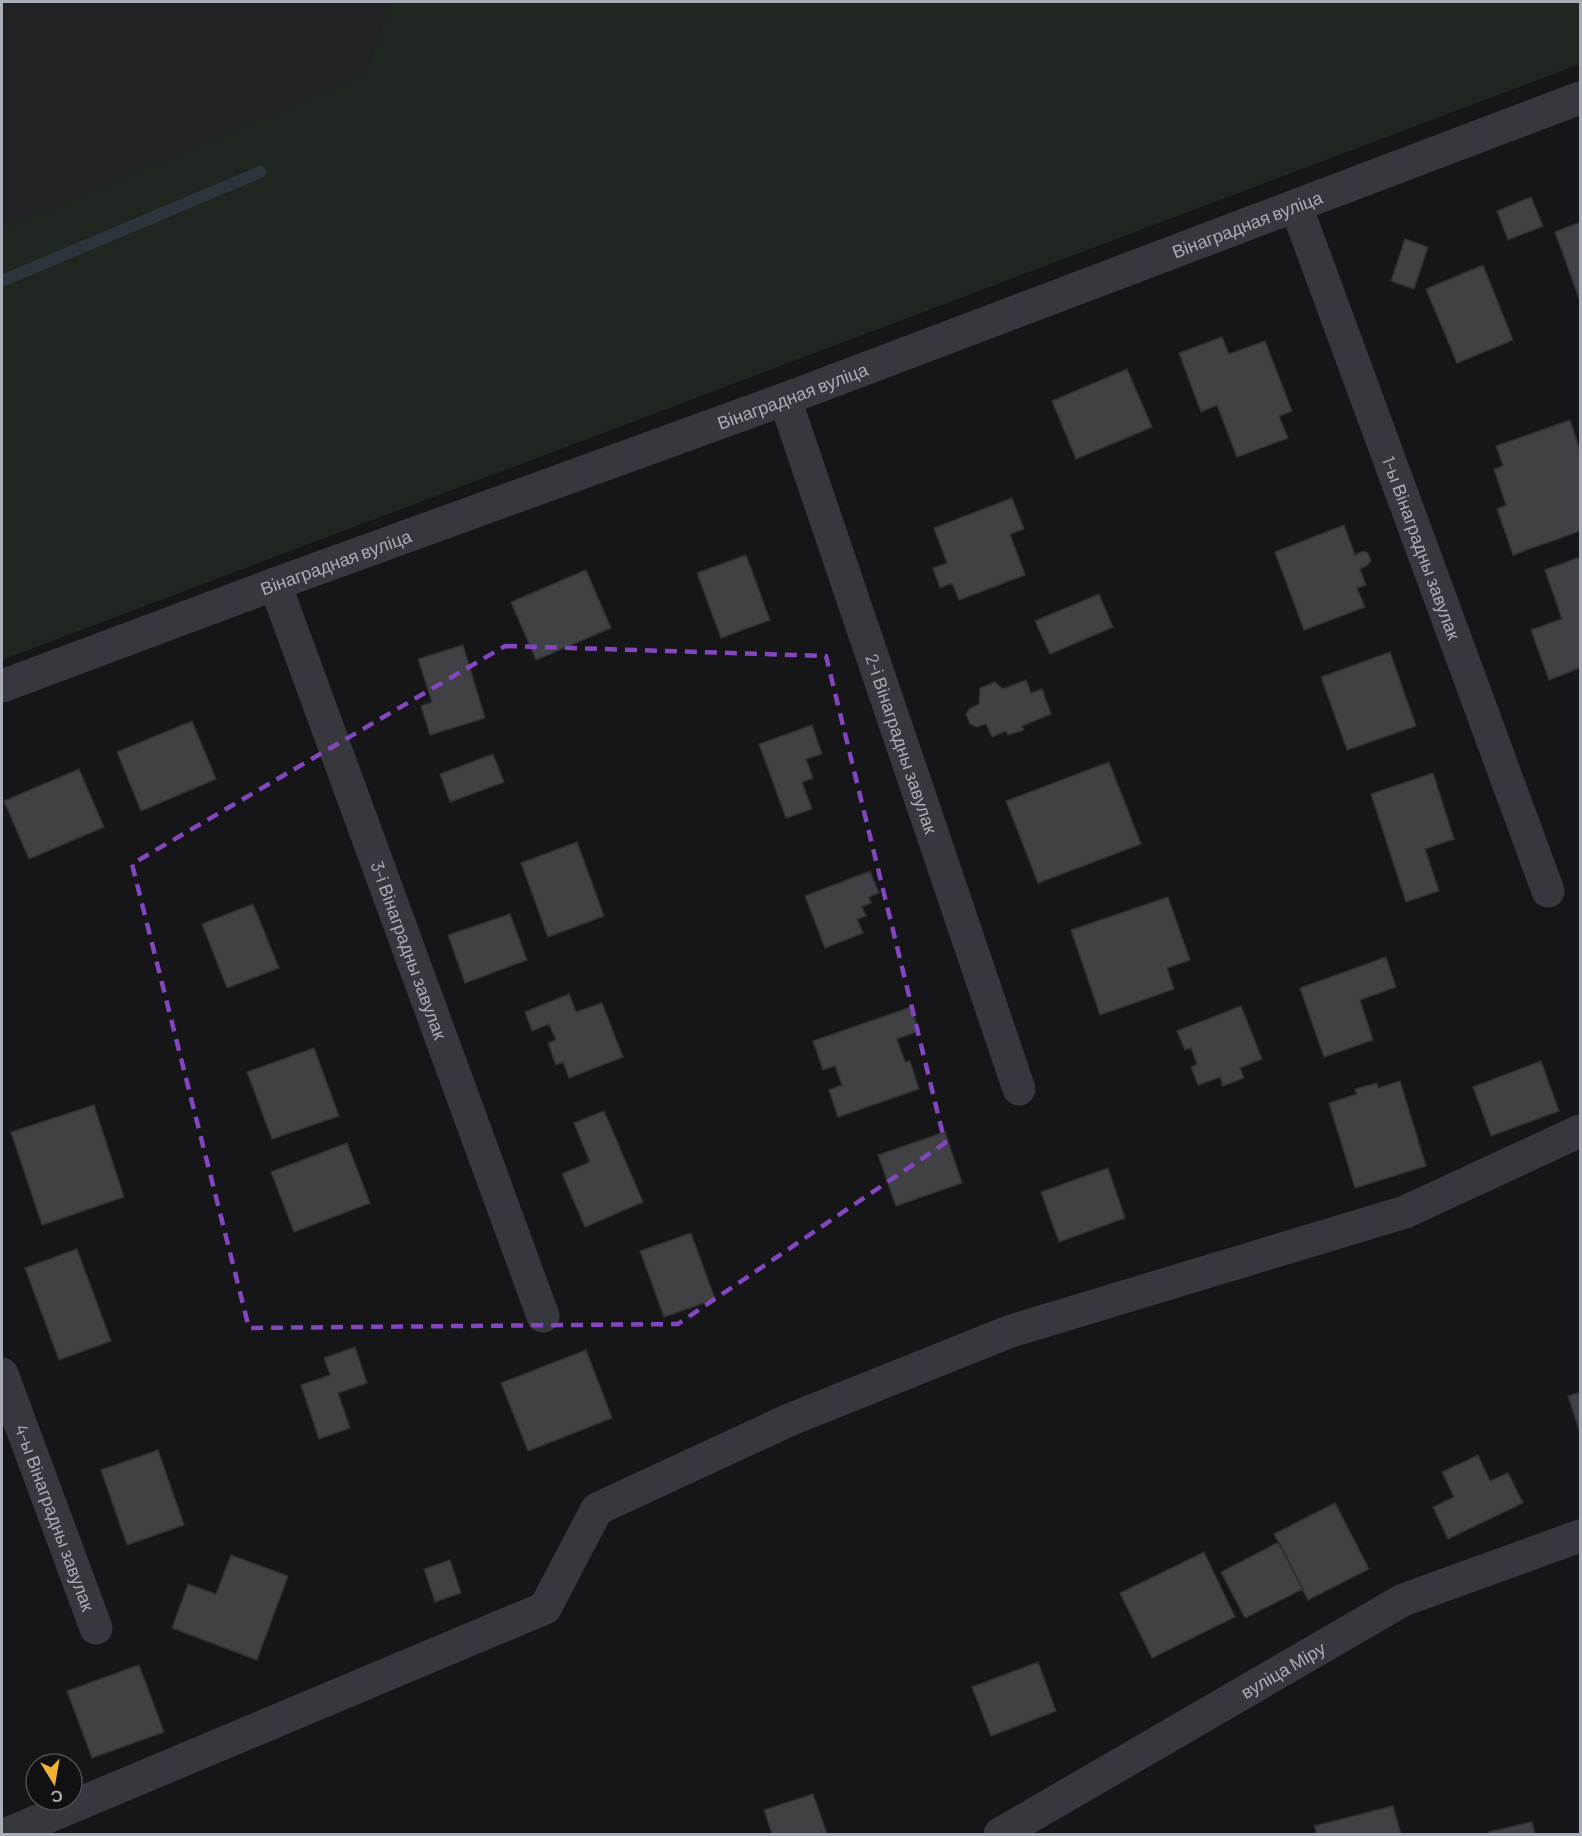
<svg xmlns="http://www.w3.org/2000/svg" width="1582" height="1836" viewBox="0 0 1582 1836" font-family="Barlow,sans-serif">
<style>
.built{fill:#222225}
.green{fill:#1e261f}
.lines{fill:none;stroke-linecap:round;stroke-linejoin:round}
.stream{stroke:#2c353c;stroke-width:12}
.building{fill:#404145;stroke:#303034;stroke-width:1.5}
.minor{stroke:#37383d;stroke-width:33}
.marked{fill:none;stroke:#8446be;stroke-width:4.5;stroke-dasharray:12 8;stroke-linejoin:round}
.labels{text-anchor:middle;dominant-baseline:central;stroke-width:6;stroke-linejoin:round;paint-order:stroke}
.street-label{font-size:18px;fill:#a8adb8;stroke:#111113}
</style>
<rect width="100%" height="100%" fill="#161618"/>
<!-- built -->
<path class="built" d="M2,2H391L364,74L2,228Z"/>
<!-- green -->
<path class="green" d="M391,2H1580V64L2,660V228L364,74Z"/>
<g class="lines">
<!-- stream -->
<path class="stream" d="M2,281L260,172"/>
</g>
<!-- building -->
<path class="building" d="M1531,197L1543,226L1508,240L1497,211Z
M1580,222V301L1555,232Z
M1405,239L1428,247L1414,289L1391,281Z
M1483,265L1513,340L1457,363L1426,289Z
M1222,337L1229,354L1265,341L1292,411L1279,416L1288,438L1237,457L1217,405L1201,412L1179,353Z
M1127,369L1152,427L1076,459L1052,401Z
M1570,420L1580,451V531L1513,555L1497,509L1506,505L1494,469L1503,466L1496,446Z
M1012,498L1024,529L1010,534L1025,575L959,600L952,583L940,588L933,568L947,563L934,528Z
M1344,525L1355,555L1363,551L1368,553L1371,560L1368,565L1360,569L1366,585L1357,588L1365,607L1304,630L1275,552Z
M746,555L770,620L721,638L697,573Z
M1580,557V668L1549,680L1531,630L1562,619L1545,570Z
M586,570L611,628L536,660L511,602Z
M1099,594L1113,627L1050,654L1035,621Z
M463,645L485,718L430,735L421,706L432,702L418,659Z
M1390,652L1416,726L1347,750L1321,677Z
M1026,680L1031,693L1042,689L1051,714L1022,726L1024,730L1008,735L1006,731L992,737L986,724L977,727L970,724L966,714L969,709L979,704L980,688L995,682L1003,689Z
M192,721L216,779L141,811L117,752Z
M812,725L822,754L806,759L813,778L802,782L812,809L786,818L759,744Z
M493,754L504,782L450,802L440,774Z
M1109,762L1141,844L1038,883L1006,801Z
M79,769L104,827L29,859L4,801Z
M1433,773L1454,839L1425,849L1439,891L1406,902L1371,794Z
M577,842L604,916L548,937L521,863Z
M870,871L879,893L869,897L871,903L862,907L866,916L857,919L863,933L825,948L805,896Z
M1168,897L1190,960L1167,968L1174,989L1100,1015L1071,930Z
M253,904L279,968L227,988L202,924Z
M510,914L527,960L465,983L448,935Z
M1386,957L1396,987L1360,1000L1373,1040L1324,1057L1300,988Z
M569,994L576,1012L602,1003L623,1057L569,1078L563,1062L556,1065L548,1043L556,1040L549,1024L532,1031L525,1012Z
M1241,1006L1262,1059L1240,1068L1244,1078L1223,1086L1220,1077L1198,1085L1191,1067L1197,1064L1191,1048L1185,1050L1177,1031Z
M911,1007L919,1031L897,1039L905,1062L910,1061L919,1089L838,1117L829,1090L842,1085L835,1066L823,1070L813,1041Z
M314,1048L339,1116L272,1139L247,1072Z
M1541,1061L1559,1111L1491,1136L1473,1087Z
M1400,1081L1426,1166L1355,1188L1329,1103L1357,1094L1355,1089L1377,1083L1378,1088Z
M94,1105L124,1197L42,1225L11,1132Z
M604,1111L643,1202L585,1227L562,1174L590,1162L574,1123Z
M945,1132L962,1183L896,1206L878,1155Z
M347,1143L370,1203L294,1232L271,1172Z
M1108,1168L1125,1218L1059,1242L1041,1192Z
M691,1233L715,1299L664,1317L640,1251Z
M77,1249L111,1341L59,1360L25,1268Z
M355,1347L367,1383L338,1393L350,1428L319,1439L301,1385L330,1375L324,1358Z
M586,1350L612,1418L528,1451L501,1383Z
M1580,1392V1433L1568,1396Z
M158,1450L184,1525L127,1545L101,1470Z
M1478,1455L1490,1481L1508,1473L1523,1503L1448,1539L1433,1507L1454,1497L1442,1472Z
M1335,1503L1369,1569L1308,1600L1274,1534Z
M1279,1542L1303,1589L1245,1618L1221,1572Z
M1204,1552L1235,1617L1152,1658L1120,1593Z
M231,1555L288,1576L257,1660L172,1628L188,1584L216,1594Z
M450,1560L461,1593L435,1602L424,1569Z
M1038,1662L1056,1711L991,1736L972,1687Z
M139,1665L164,1732L92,1758L67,1691Z
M813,1794L827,1834H772L764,1810Z
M1393,1806L1401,1834H1317L1314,1826Z
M1532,1822L1535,1834H1489L1488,1832Z"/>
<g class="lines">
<!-- minor -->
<g class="minor">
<path id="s1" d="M1296,206L1548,891"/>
<path id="s2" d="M785,399L1019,1089"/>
<path id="s3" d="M275,584L543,1316"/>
<path id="s4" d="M2,686L275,584L785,399L1580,98"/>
<path id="s5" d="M2,1374L96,1628"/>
<path d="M7,1834L545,1608L597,1509L789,1420L1011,1331L1405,1212L1580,1131"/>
<path id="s6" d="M1000,1834L1403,1600L1580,1536"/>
</g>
</g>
<!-- marked area -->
<path class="marked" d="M505,646L826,656L945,1143L678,1324L249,1328L132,864Z"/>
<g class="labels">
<!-- street labels -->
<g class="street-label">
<text stroke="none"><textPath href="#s4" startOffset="1328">Вінаградная вуліца</textPath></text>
<text stroke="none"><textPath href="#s4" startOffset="842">Вінаградная вуліца</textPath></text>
<text stroke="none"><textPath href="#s1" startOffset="364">1-ы Вінаградны завулак</textPath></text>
<text stroke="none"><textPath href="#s4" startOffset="356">Вінаградная вуліца</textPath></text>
<text stroke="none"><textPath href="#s2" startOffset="364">2-і Вінаградны завулак</textPath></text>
<text stroke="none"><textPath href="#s3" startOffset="390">3-і Вінаградны завулак</textPath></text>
<text stroke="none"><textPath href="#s5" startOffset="153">4-ы Вінаградны завулак</textPath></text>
<text stroke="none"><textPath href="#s6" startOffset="327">вуліца Міру</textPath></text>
</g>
</g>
<!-- border -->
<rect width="1582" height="1836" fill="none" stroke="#a8adb8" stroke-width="6"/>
<!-- north arrow -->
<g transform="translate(54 1782) rotate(169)"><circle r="28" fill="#111113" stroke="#4d4f55" stroke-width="1.5"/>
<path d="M0-4.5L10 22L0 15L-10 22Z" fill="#f2b134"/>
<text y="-9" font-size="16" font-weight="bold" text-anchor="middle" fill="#a8adb8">С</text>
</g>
</svg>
